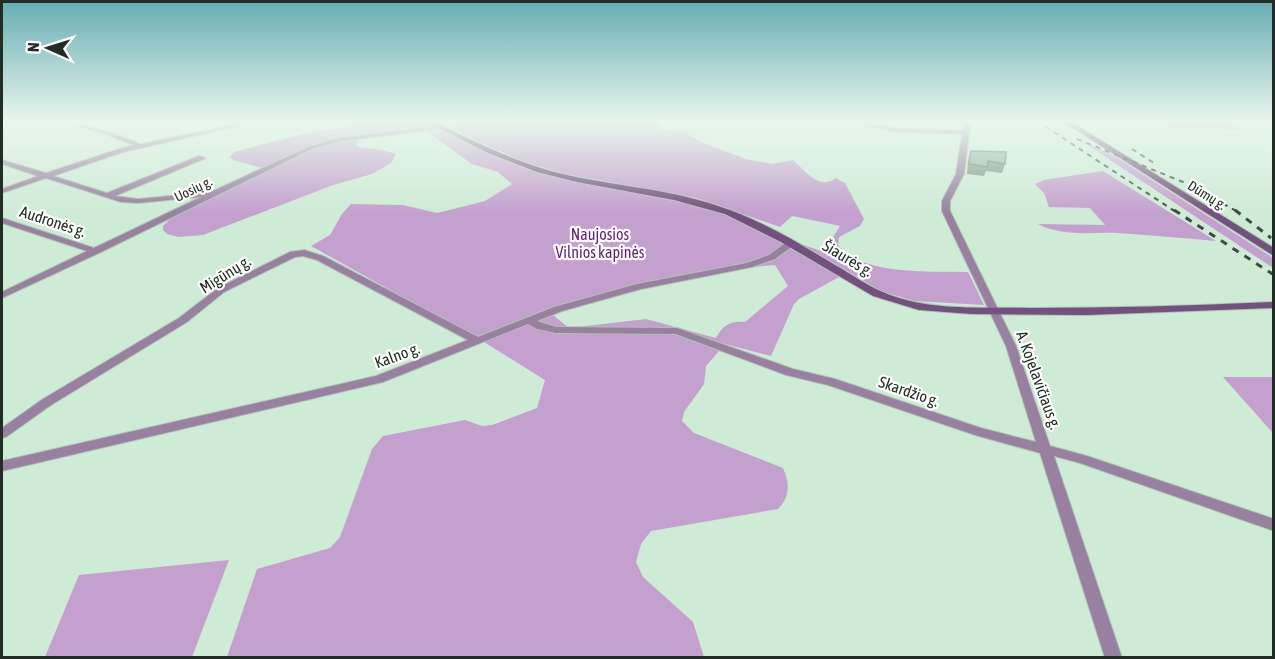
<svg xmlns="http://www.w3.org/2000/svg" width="1275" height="659" viewBox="0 0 1275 659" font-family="'Asap Condensed',sans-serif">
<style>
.green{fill:#c4a0ce;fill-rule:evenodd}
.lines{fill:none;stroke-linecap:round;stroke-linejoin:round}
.street-casing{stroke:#acc5b3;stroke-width:2}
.secondary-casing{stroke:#acc5b3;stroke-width:2}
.street{fill:#997fa0;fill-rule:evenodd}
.secondary{fill:#74507e;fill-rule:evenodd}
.rail-far1{stroke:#3c4a40;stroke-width:2;stroke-dasharray:5 5;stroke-linecap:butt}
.rail{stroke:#3c4a40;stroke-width:3;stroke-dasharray:7 7;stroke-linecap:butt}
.wall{fill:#7d9584}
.building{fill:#91ad99;stroke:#66796b;stroke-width:1.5}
.labels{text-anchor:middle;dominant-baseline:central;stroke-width:4.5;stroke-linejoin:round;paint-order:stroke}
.far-street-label{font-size:14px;fill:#222d25;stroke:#fff}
.street-label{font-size:16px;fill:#222d25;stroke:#fff}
.park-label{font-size:16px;fill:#661d77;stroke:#fff}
</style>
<rect width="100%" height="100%" fill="#ceebd6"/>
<!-- green -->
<path class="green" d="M355,121H421L523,168L557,177L703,207L729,215L793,247L839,277L799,299L794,304L771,356L725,344L706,366L704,384L684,412L682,421L694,433L783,468C790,484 790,497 778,509L651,531L641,544L636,562L643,577L693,622L704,657H227L257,569L330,548L340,537L372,449L383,436L465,420L482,426L492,425L537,408L545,380L484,342L311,246L330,235L342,214L351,204L403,205L437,213L485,201L512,184L498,172L472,164L422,128L364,134L356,144L357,147L382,150L396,154L391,163L372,174L333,185L203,235L178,237L167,234L163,230V226L170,219L270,170L233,160L230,157L234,152L315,131L341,128ZM775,265L788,286L745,322C730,321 723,325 716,338L646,319L569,328L553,315C599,299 645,288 692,278C720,273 747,267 775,265Z
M438,121H661L658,129L685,132L701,142L746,159L772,164L793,160C806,171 819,191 836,178L845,183L864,219L860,226L839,237L838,245C861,276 933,271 968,272L984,305L914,301L881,291L801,244L824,252L840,226L792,216L780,227L697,198L566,174L527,163L479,142Z
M1160,121H1230L1242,130L1170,128Z
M1083,142L1116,157L1273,258V268Z
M1103,171L1216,241C1183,238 1150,235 1117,233C1090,232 1063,237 1038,224L1105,225L1090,208L1049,207L1044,193L1035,184L1044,180Z
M1223,377H1273V433Z
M229,560L192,657H45L79,575Z"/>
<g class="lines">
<!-- street casing -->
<g class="street-casing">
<path id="street" d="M59,121H68L112,133L141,144L252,121H262L123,152L53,176L107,193L199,156L206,158L115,196L138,199L211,192L308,147L338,138L440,125L443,127L440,129L341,141L312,149L99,253L2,298V292L87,251L2,223V218L94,248L201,197L138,203L121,202L46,178L2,193V189L38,176L2,164V160L46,173L119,149L133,145L108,135Z
M667,121H722L708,125L670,123Z
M842,121H854L895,128L963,130L964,121H970V132L969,134L964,174L950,201V211L1016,346L1050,446L1087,456L1274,519V531L1080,463L1054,456L1122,658H1105L1040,453L975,435L828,385L786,375L676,334L556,333L537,329L528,324L383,382L2,471V461L376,376L468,340L317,260L303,256L295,257L224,292L187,322L51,405L6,437L2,438V428L43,399L179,318L218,288L290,252L304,250L323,256L478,337L554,307L637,284L747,263L769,255L788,241H794V245L775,259L752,267L641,289L562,311L537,321L556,327L677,328L793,369L835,379L981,428L1036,442L1006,346L942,211V201L956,174L962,134L895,132Z"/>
</g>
<!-- secondary casing -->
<g class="secondary-casing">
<path id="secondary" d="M424,121H433C473,141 514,162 558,173C611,186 666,188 718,206C759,219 797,242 835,265C853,275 870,288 890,295C934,311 983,307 1029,308C1111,308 1192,306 1274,302V308L1087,315L971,314L919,310L873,296L781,242L725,214L674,200L577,182L537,172L488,153Z
M1062,121H1070L1274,248V256Z"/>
</g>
<!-- street -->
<use href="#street" class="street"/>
<!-- secondary -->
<use href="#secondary" class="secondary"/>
<!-- rail-far1 -->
<path class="rail-far1" d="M1037,121L1176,212
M1077,139L1188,184L1238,212
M1132,149L1157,165"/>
<!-- rail -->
<path class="rail" d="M1174,210L1274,275
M1235,210L1271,238"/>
</g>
<!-- wall -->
<path class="wall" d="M971,151L1005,164L1002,173L986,171L984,176L967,174L968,160Z"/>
<!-- building -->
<path class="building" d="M971,151L1006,152L1005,164L988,161L987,167L969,164Z"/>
<!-- sky -->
<linearGradient id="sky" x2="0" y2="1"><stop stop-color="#66acb4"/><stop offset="0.57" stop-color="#e9f6ed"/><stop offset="1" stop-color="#e9f6ed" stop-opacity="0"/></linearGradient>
<rect width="1275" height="213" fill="url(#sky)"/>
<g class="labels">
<!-- far-street labels -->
<g class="far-street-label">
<text transform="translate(193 189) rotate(-26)">Uosių g.</text>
<text transform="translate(1207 195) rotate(32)">Dūmų g.</text>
</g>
<!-- street labels -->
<g class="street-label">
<text transform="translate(53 221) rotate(18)">Audronės g.</text>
<text transform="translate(848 258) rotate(31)">Šiaurės g.</text>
<text transform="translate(225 274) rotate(-32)">Migūnų g.</text>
<text transform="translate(397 355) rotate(-20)">Kalno g.</text>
<text transform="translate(1039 380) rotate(70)">A. Kojelavičiaus g.</text>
<text transform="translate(909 391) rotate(19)">Skardžio g.</text>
</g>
<!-- park labels -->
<g class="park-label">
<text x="600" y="234">Naujosios<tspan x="600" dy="18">Vilnios kapinės</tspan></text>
</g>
</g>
<!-- border -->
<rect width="1275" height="659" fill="none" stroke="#222d25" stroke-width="6"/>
<!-- north arrow -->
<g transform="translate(48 48) rotate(273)" stroke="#ffffff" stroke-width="4.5" paint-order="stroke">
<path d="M0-4.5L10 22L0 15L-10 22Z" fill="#222d25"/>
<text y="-9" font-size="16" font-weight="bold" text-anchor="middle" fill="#222d25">N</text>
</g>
</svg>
